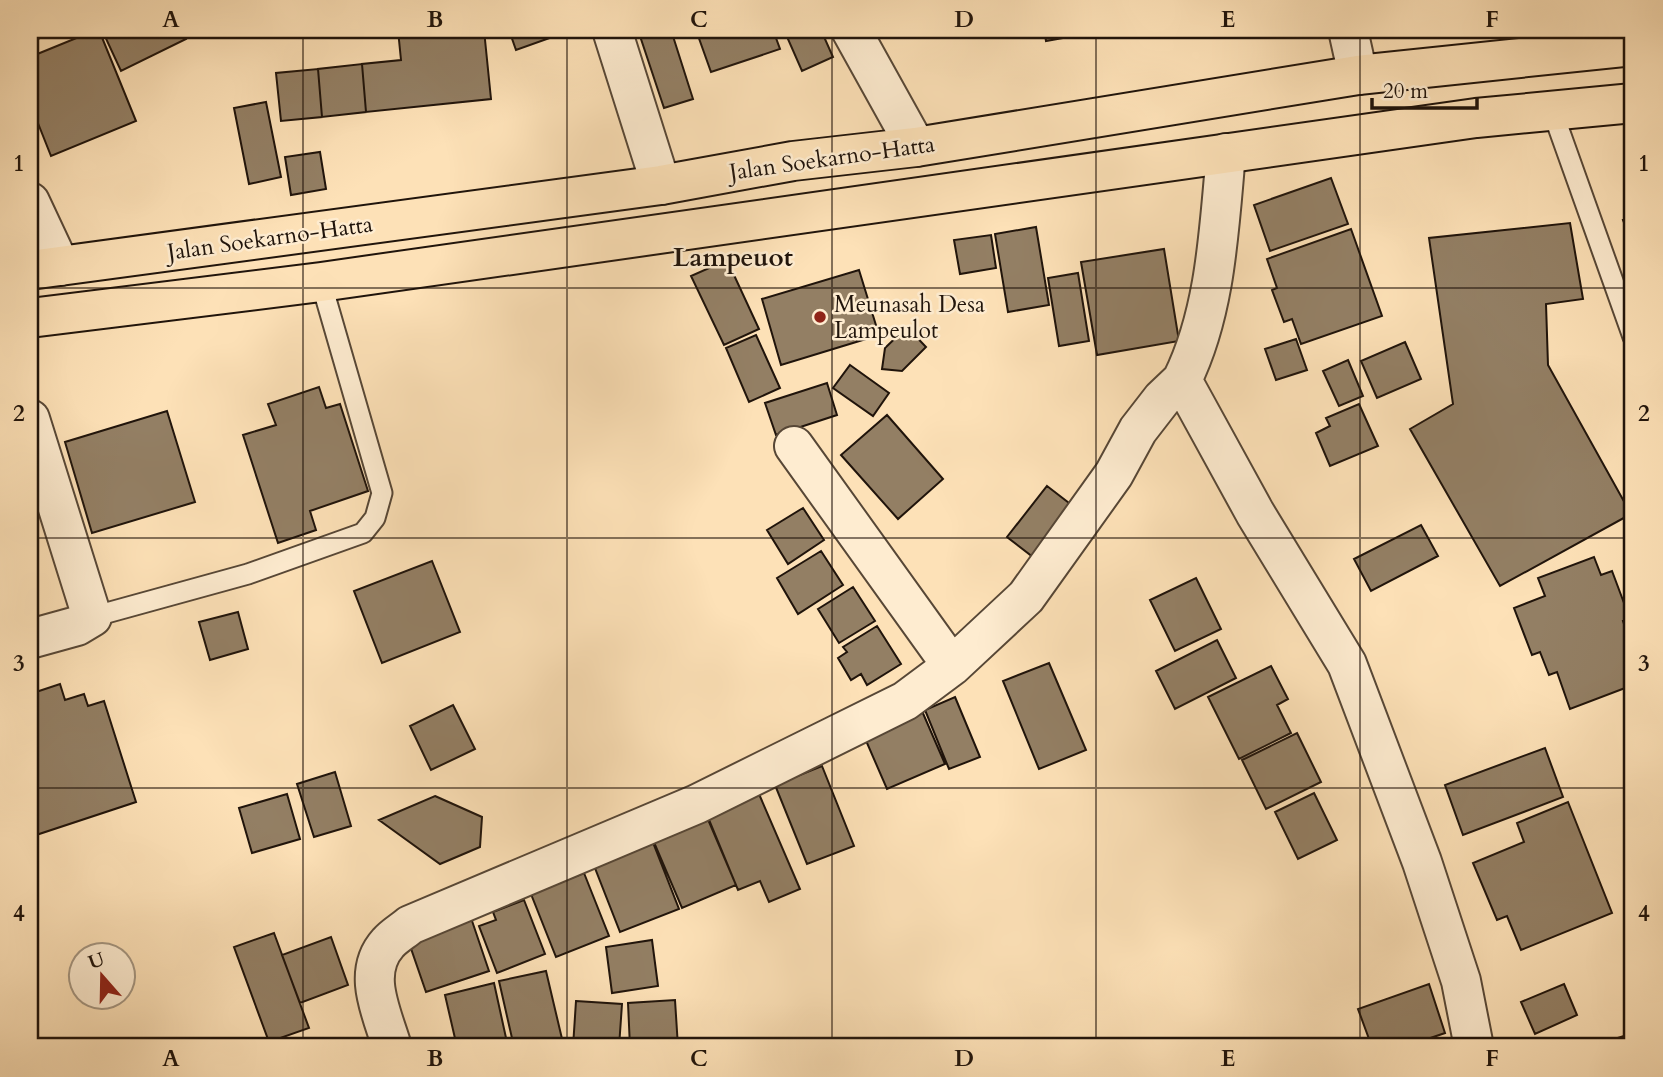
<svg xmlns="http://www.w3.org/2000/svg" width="1663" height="1077" viewBox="0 0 1663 1077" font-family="Cardo,serif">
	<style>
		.building { fill: #937f64; stroke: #20140b; stroke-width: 2 }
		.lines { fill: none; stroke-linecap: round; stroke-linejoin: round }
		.service-casing { stroke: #574736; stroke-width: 23 }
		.minor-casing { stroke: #574736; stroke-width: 42 }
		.trunk-casing { stroke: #20140b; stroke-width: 42 }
		.service { stroke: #feecd0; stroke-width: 19 }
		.minor { stroke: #feecd0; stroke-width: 38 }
		.trunk { stroke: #fde1b7; stroke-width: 38 }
		.grid { fill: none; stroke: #20140b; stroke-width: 2; stroke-opacity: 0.55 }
		.poi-dot { fill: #8f2418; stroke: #feecd0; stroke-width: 2.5 }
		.labels { text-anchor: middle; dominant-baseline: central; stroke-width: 5; stroke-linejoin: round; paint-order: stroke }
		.street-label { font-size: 23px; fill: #20140b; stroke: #feecd0 }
		.poi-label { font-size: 23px; fill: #20140b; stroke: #feecd0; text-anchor: start }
		.quarter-label { font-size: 26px; font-weight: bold; fill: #20140b; stroke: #feecd0 }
		.neatline { fill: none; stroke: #20140b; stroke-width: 2.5 }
		.grid-label { font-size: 23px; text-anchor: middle; font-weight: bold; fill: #20140b }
	</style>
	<rect width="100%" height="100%" fill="#fde1b7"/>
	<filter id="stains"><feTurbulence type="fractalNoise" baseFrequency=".00286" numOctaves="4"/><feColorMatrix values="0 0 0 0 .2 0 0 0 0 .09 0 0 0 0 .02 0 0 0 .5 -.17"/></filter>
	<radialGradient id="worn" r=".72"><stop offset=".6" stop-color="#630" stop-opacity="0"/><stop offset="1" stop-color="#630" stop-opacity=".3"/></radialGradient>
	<path class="building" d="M96,30H99L136,121L51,156L30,103V57Z
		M102,30H182L186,39L121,71Z
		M398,30H484L491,99L366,112L362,64L401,60Z
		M509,30H572L516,50Z
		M638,30H671L693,99L664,108Z
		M696,30H773L780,49L711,72Z
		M784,30H821L833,57L802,71Z
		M1044,30H1091V33L1046,41Z
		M362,64L366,112L322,117L318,69Z
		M318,69L322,117L281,121L276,73Z
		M266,102L281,177L249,184L234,108Z
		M320,152L326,189L291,195L285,157Z
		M1331,178L1348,224L1270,251L1254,205Z
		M1633,218V247L1623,220Z
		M1570,223L1583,299L1546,304L1548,365L1631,514L1500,586L1410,429L1453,404L1429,238Z
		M1036,227L1049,305L1008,312L995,234Z
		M1351,229L1382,316L1301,344L1292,319L1284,322L1272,290L1277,288L1267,259Z
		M991,235L996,268L960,274L954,240Z
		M1164,249L1179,341L1097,355L1081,262Z
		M727,260L759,329L724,345L691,276Z
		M859,270L879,335L781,365L762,299Z
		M1078,273L1089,341L1059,346L1048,278Z
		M907,327L926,347L902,371L882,369L885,348Z
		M756,335L780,388L749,402L726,348Z
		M1296,339L1307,370L1276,380L1265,349Z
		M1405,342L1421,379L1377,398L1361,361Z
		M1348,360L1363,396L1339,406L1323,371Z
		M850,365L889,393L873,416L833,388Z
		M827,383L837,415L776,435L765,403Z
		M319,387L326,408L340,404L368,491L310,511L316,530L278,543L243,435L276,425L268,404Z
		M1359,404L1378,446L1330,466L1316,433L1330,426L1326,418Z
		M167,411L195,502L92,533L65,442Z
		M887,415L943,479L898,519L841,455Z
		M1047,486L1082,513L1042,564L1007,537Z
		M803,508L824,540L788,564L767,530Z
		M1421,525L1438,556L1371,591L1354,559Z
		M821,551L843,585L798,614L777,578Z
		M1594,557L1601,575L1612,571L1630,619L1623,621L1627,633L1633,631V685L1570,709L1557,672L1549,675L1540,652L1532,655L1514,608L1545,596L1538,578Z
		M432,561L460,632L382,663L354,591Z
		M1196,578L1221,629L1175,651L1150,600Z
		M853,587L875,621L839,643L818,609Z
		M238,612L248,649L210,660L199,622Z
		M877,626L901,664L867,685L861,674L851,680L838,658L847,652L843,647Z
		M1217,640L1236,678L1175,709L1156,671Z
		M1049,663L1086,750L1039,769L1003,681Z
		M1271,666L1288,699L1277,705L1291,733L1239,759L1208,697Z
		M60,684L65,700L84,694L88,706L104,701L136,802L30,837V711L33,710L30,694Z
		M955,697L980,757L949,769L925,710Z
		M453,705L475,749L431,770L410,726Z
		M922,711L945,764L887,789L864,736Z
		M1297,733L1321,782L1266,809L1242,760Z
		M1545,748L1563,797L1463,835L1445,785Z
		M822,766L854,846L807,864L775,785Z
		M335,772L351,826L314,837L297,784Z
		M1314,793L1337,840L1298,859L1275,812Z
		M287,794L300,839L252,853L239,808Z
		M759,794L800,889L769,902L760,881L738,890L707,815Z
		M435,796L482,817L480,847L440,864L379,820Z
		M1568,802L1612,913L1521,950L1507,916L1497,920L1473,863L1524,842L1517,823Z
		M707,817L736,885L682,908L653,840Z
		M652,840L679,909L620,932L593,863Z
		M584,873L609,936L556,957L531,894Z
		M524,900L545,954L497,973L479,926L496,920L493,912Z
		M469,912L489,971L426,992L406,934Z
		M274,933L309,1028L269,1042L234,947Z
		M331,937L348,985L300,1003L282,955Z
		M652,940L658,986L612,993L606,947Z
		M546,971L563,1043L543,1047H514L499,981Z
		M494,983L508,1047H457L445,995Z
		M1429,984L1445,1033L1404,1047H1372L1358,1009Z
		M1564,984L1577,1015L1535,1034L1521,1002Z
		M675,1000L678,1047H630L628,1003Z
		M576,1001L622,1004L619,1047H573Z
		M1633,1033V1047H1606L1605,1042Z"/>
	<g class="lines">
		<g class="service-casing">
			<path id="service" d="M30,31L33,30
				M1552,110L1633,337
				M92,617L248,574L363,533L375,518L382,493L321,282"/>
		</g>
		<g class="minor-casing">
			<path id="minor" d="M612,30L661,185
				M851,30L916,147
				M1348,30L1358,75
				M1226,153C1219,229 1216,311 1182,380L1255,513L1347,664L1422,862L1461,981L1474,1047
				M30,202L60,266
				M30,419L92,617L77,626L30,639
				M794,446L952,666
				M392,1047C382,1013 361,973 388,943C394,936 403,931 410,925L697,804L905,701L952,666L1026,597L1114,474L1138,430L1162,399L1182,380"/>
		</g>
		<g class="trunk-casing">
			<path id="trunk" d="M30,270L661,185L793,161L916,147L1358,75L1633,46
				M30,318L321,282L1476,118L1633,103"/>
		</g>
		<use href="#service" class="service"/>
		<use href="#minor" class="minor"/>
		<use href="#trunk" class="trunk"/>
	</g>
	<path class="grid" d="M303,30V1047M567,30V1047M832,30V1047M1096,30V1047M1360,30V1047M30,288H1633M30,538H1633M30,788H1633"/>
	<circle class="poi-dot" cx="820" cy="317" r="7"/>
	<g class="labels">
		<g class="street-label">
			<text transform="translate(832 158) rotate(-8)">Jalan Soekarno-Hatta</text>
			<text transform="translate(270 238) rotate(-8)">Jalan Soekarno-Hatta</text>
		</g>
		<g class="poi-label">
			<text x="834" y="304">Meunasah Desa<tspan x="834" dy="26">Lampeulot</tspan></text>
		</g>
		<g class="quarter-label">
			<text x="733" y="257">Lampeuot</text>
		</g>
	</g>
	<rect width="1663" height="1077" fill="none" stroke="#fde1b7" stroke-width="77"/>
	<g transform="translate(102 976) rotate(340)"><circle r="33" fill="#feecd0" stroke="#a59681" stroke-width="2"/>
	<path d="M0-5L12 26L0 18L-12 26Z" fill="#8f2418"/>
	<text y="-10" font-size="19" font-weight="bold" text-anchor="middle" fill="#20140b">U</text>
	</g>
	<path d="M1372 98v10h105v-10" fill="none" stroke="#20140b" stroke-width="3.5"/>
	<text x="1383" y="98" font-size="21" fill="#20140b" stroke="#feecd0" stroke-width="5" paint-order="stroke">20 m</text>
	<rect x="38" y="38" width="1586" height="1000" class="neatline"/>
	<g class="grid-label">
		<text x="171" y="27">A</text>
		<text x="435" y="27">B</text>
		<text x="699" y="27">C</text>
		<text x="964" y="27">D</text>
		<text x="1228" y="27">E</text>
		<text x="1492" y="27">F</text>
		<text x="19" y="171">1</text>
		<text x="1644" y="171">1</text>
		<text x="19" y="421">2</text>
		<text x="1644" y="421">2</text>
		<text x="19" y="671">3</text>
		<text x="1644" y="671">3</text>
		<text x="19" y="921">4</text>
		<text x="1644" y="921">4</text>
		<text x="171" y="1066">A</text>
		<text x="435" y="1066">B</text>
		<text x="699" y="1066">C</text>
		<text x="964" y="1066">D</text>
		<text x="1228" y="1066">E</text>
		<text x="1492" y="1066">F</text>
	</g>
	<rect width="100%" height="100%" filter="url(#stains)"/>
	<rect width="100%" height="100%" fill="url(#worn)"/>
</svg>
